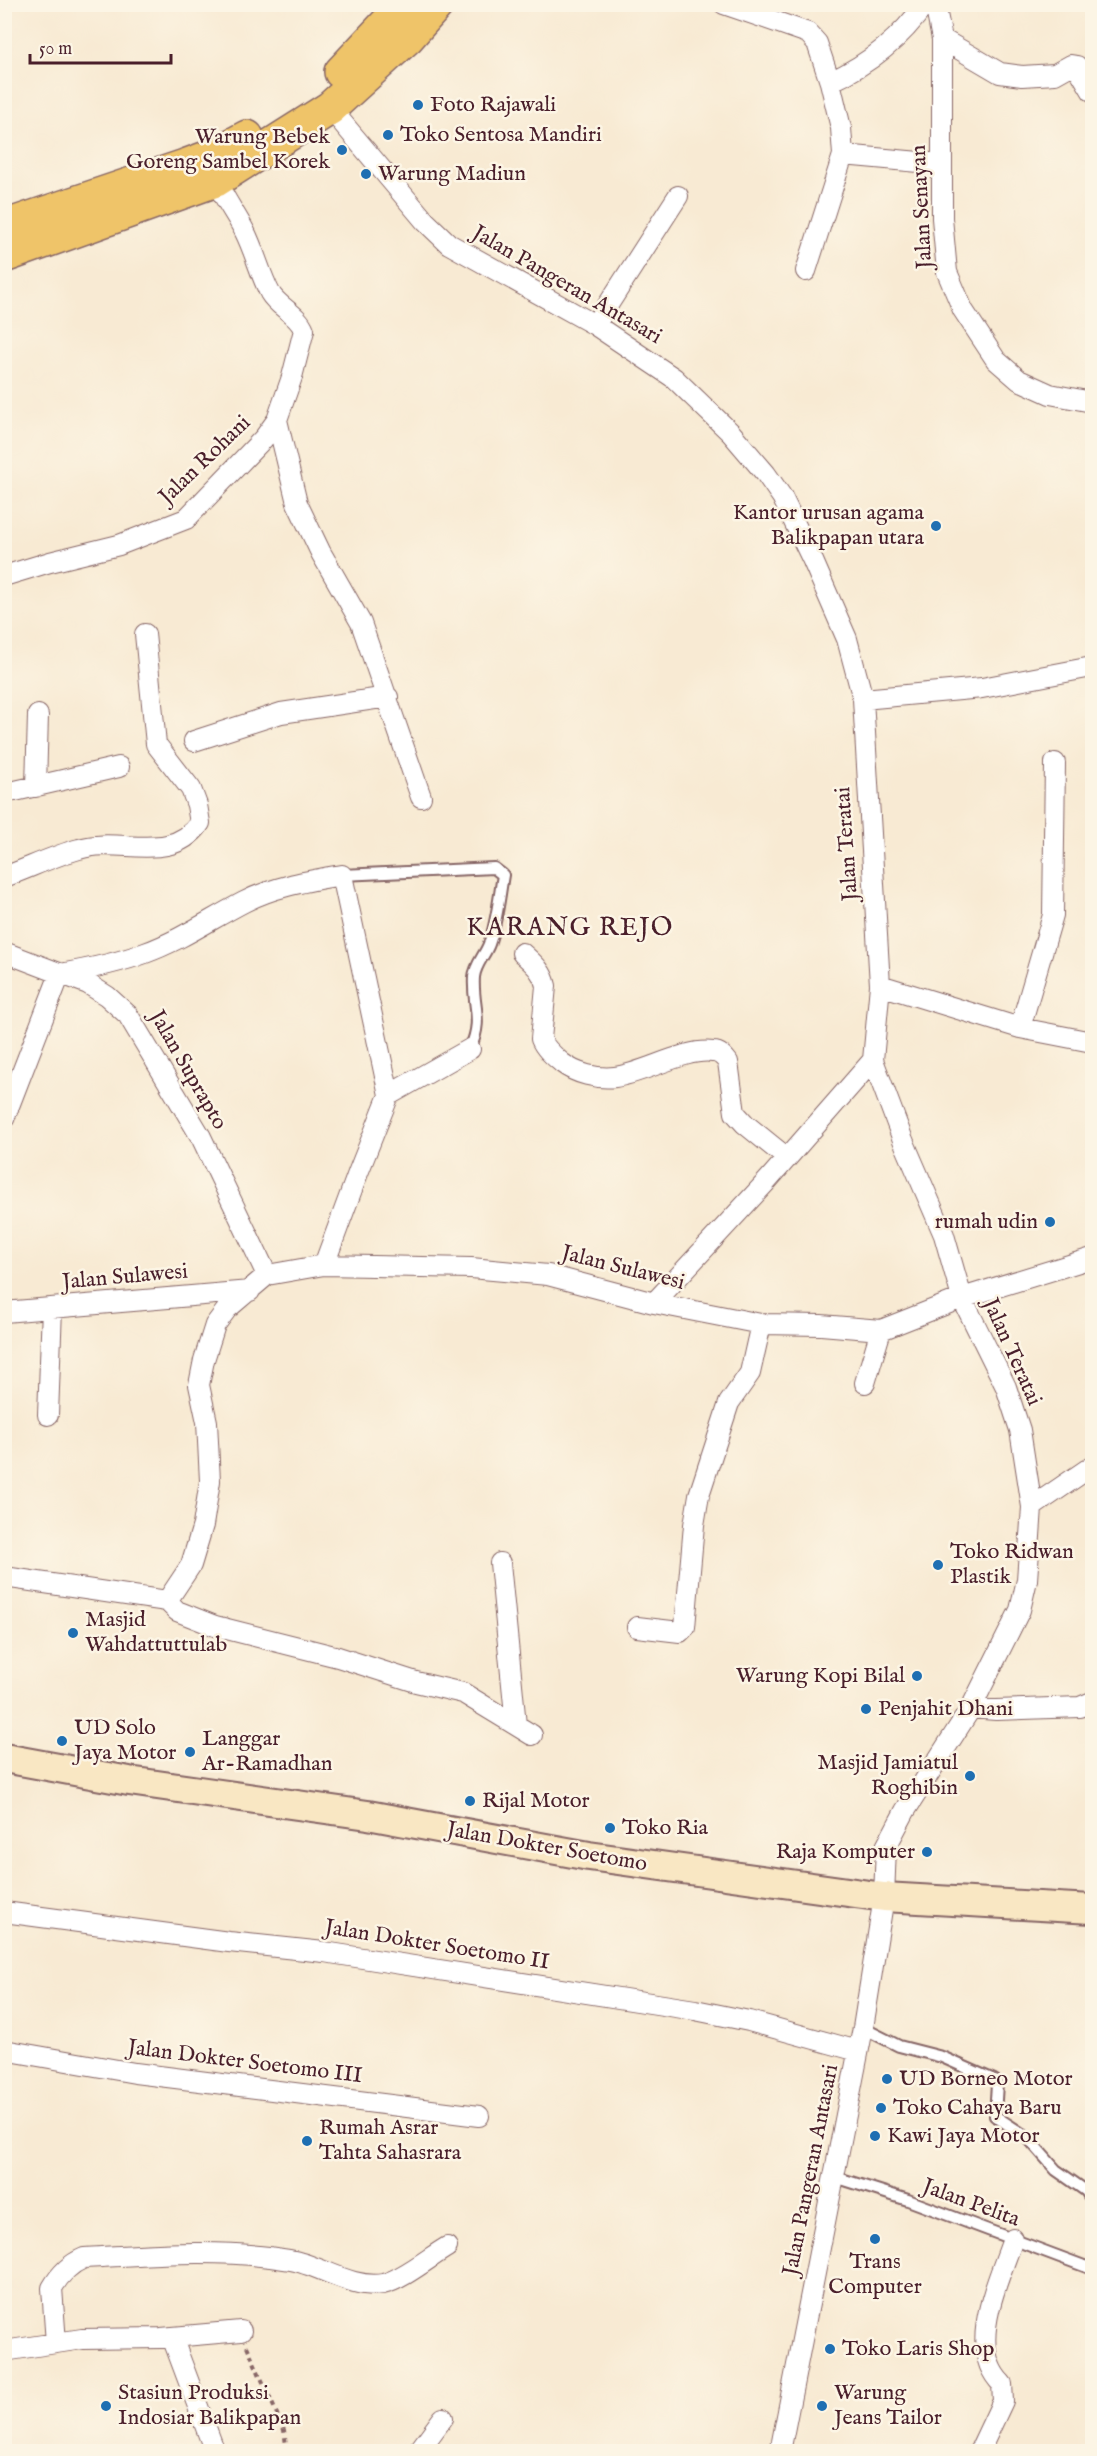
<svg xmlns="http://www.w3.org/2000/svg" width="1097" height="2456" viewBox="0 0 1097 2456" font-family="'IM FELL English',serif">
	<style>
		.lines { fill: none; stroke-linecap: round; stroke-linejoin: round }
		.lane-casing { stroke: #876666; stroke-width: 14 }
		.street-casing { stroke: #876666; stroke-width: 22 }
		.secondary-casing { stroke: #876666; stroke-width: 32 }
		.highway-casing { stroke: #876666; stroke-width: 36 }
		.path { stroke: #876666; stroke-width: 4; stroke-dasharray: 4.5 4.5; stroke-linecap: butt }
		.lane { stroke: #fff; stroke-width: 10 }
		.street { stroke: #fff; stroke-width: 20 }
		.secondary { stroke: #f9e7c3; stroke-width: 28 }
		.highway { stroke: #efc469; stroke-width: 33 }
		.poi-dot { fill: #1f6fb2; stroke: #fcf5e5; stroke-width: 2 }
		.labels { text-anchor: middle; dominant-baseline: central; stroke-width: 5; stroke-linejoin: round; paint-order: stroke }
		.poi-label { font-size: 22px; fill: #4a1f2b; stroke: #fcf5e5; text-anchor: start }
		.street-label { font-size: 22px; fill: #4a1f2b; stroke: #fcf5e5 }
		.quarter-label { font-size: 26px; letter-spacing: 1.5px; fill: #4a1f2b; stroke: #fcf5e5 }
	</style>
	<rect width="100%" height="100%" fill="#fcf5e5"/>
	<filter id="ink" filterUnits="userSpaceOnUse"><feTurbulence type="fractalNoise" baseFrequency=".0167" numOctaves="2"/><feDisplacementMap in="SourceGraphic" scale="12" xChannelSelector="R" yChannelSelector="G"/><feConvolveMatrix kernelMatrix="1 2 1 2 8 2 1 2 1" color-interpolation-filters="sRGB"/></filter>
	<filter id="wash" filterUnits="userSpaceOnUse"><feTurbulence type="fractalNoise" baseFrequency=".008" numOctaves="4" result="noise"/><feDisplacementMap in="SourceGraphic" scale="24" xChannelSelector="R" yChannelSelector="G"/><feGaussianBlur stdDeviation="1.35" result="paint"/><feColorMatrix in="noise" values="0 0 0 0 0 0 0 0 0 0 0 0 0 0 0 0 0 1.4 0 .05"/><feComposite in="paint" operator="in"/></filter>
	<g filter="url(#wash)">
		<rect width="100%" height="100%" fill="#f8ead3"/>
	</g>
	<g filter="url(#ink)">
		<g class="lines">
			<g class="lane-casing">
				<path id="lane" d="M342,875L494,868L503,875C499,898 497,922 489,944C485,955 475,965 474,977C472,1007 484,1018 470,1049
					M863,2028L899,2046L942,2057L994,2080L997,2083L995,2116L1027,2137L1056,2170L1086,2191L1092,2200
					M835,2177L908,2200L1092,2269"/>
			</g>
			<g class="street-casing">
				<path id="street" d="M724,4L808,33L817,43L830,82
					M935,4L942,39V218L947,272L963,310L996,360L1019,380L1050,394L1092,402
					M942,39L1000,73L1022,76L1055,74L1071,65L1077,66L1092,91
					M330,108L425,221L449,244L595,325L674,378L731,433L766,474L782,497L813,561L847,639L863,699L880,985L873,1060L903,1140L944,1235L962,1298L1006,1387L1020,1430L1032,1507L1027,1580L1020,1610L971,1708L905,1811L886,1847L884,1897L863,2028L780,2452
					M843,155L841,128L830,82C869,64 900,40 925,4
					M806,271L843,155L941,164
					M595,325L678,196
					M277,420L297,503L321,553L361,623L421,797
					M4,576L50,562L119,545L186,519L264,438L277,420L292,377L304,330C299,315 278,307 270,293C260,274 255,252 245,232C236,214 224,199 216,180
					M863,699L982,688L1092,667
					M194,741L281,713L388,697
					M36,787L38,715
					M4,792L15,791L119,767
					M4,877C29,868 53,856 79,849C121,836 170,865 200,823L197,805L191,789L156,744L145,634
					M4,952L88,984L107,996L128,1015L201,1137L267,1275
					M522,953C533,963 543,971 546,986L541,1039C545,1049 554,1056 562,1063C576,1074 597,1079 615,1077C645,1073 685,1048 713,1052C720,1052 724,1057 728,1062L735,1113L745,1124L787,1158
					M880,985L1020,1028L1092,1042
					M1020,1028L1053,915L1055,763
					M389,1095L470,1049
					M4,1119L60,974C89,969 118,963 145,953C181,940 211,919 244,902C275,886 308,881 342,875L389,1095L358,1173L324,1265
					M267,1275L324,1265L471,1268L548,1275L654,1303L761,1324L821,1325L881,1330L962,1298L1092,1258
					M654,1303L768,1180L873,1060
					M4,1312L250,1291
					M865,1383L881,1330
					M48,1415L52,1308
					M1032,1507L1092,1466
					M500,1563L516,1725
					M4,1577L167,1601L191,1565L203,1525L210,1481L207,1422L199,1385L204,1360L215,1325L227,1309L267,1275
					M167,1601L177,1611L215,1626L338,1657L416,1682L463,1693L532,1735
					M637,1627L680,1632L685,1627L694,1525L699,1495L729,1403L750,1373L761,1324
					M971,1708L996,1710L1080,1707L1092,1702
					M4,1912L229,1942L324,1952L695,2010L749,2021L858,2051
					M4,2050L135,2073L479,2116
					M172,2337L215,2452
					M56,2343L52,2288C60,2274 70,2264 84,2258C153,2254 222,2248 290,2260C320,2265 351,2289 383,2284C402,2280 430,2257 447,2247
					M4,2351L82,2339L161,2338L241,2331
					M418,2452L443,2418
					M979,2452L1003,2401L1002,2384C965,2348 999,2280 1013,2239"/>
			</g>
			<g class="secondary-casing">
				<path id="secondary" d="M4,1758L129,1781L368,1815L589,1856L884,1897L1092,1909"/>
			</g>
			<g class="highway-casing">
				<path id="highway" d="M341,72L405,4
					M4,227L185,166L212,156L247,137
					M4,256L216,180L330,108L407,38L437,4"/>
			</g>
			<path class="path" d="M247,2346L284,2430L287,2452"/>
			<use href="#lane" class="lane"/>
			<use href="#street" class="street"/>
			<use href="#secondary" class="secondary"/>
			<use href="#highway" class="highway"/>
		</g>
	</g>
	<g class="poi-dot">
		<circle cx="418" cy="105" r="6"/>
		<circle cx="388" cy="135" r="6"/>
		<circle cx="342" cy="150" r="6"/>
		<circle cx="366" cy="174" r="6"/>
		<circle cx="936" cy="526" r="6"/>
		<circle cx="1050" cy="1222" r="6"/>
		<circle cx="938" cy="1565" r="6"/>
		<circle cx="73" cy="1633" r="6"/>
		<circle cx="917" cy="1676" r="6"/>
		<circle cx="866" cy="1709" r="6"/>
		<circle cx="62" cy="1741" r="6"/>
		<circle cx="190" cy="1752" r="6"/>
		<circle cx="970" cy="1776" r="6"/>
		<circle cx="470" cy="1801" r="6"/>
		<circle cx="610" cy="1828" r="6"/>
		<circle cx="927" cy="1852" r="6"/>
		<circle cx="887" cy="2079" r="6"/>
		<circle cx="881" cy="2108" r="6"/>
		<circle cx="875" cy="2136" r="6"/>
		<circle cx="307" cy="2141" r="6"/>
		<circle cx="875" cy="2239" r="6"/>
		<circle cx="830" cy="2349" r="6"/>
		<circle cx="106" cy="2406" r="6"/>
		<circle cx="822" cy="2406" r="6"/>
	</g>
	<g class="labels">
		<g class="poi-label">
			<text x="430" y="105">Foto Rajawali</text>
			<text x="400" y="135">Toko Sentosa Mandiri</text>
			<text x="330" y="137" text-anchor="end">Warung Bebek<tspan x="330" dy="25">Goreng Sambel Korek</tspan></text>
			<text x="378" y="174">Warung Madiun</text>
			<text x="924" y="513" text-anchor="end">Kantor urusan agama<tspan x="924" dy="25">Balikpapan utara</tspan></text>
			<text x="1038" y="1222" text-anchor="end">rumah udin</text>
			<text x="950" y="1552">Toko Ridwan<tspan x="950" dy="25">Plastik</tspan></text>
			<text x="85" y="1620">Masjid<tspan x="85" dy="25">Wahdattuttulab</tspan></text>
			<text x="905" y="1676" text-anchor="end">Warung Kopi Bilal</text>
			<text x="878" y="1709">Penjahit Dhani</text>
			<text x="74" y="1728">UD Solo<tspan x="74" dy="25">Jaya Motor</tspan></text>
			<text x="202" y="1739">Langgar<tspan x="202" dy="25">Ar-Ramadhan</tspan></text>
			<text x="958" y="1763" text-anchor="end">Masjid Jamiatul<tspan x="958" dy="25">Roghibin</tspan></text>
			<text x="482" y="1801">Rijal Motor</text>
			<text x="622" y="1828">Toko Ria</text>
			<text x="915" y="1852" text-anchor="end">Raja Komputer</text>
			<text x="899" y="2079">UD Borneo Motor</text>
			<text x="893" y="2108">Toko Cahaya Baru</text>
			<text x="319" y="2128">Rumah Asrar<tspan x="319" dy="25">Tahta Sahasrara</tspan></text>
			<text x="887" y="2136">Kawi Jaya Motor</text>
			<text x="875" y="2262" text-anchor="middle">Trans<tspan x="875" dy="25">Computer</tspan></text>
			<text x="842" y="2349">Toko Laris Shop</text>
			<text x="118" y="2393">Stasiun Produksi<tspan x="118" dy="25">Indosiar Balikpapan</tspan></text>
			<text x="834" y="2393">Warung<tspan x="834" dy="25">Jeans Tailor</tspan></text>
		</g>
		<g class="street-label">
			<text transform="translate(922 207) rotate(-93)">Jalan Senayan</text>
			<text transform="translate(567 285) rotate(30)">Jalan Pangeran Antasari</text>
			<text transform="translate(205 460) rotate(-44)">Jalan Rohani</text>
			<text transform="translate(847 844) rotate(-94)">Jalan Teratai</text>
			<text transform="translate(188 1070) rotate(60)">Jalan Suprapto</text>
			<text transform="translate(623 1268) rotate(14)">Jalan Sulawesi</text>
			<text transform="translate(125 1277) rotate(-5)">Jalan Sulawesi</text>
			<text transform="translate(1012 1352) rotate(66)">Jalan Teratai</text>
			<text transform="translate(547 1847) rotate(10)">Jalan Dokter Soetomo</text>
			<text transform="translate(437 1945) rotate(9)">Jalan Dokter Soetomo II</text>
			<text transform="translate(245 2062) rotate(7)">Jalan Dokter Soetomo III</text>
			<text transform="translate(811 2170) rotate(-79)">Jalan Pangeran Antasari</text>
			<text transform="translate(971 2203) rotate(20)">Jalan Pelita</text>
		</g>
		<g class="quarter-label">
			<text x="570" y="927">KARANG REJO</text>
		</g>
	</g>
	<rect width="1097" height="2456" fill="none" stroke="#fcf5e5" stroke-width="24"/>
	<path d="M30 54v9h141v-9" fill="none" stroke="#4a1f2b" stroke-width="3"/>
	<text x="39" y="54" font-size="18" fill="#4a1f2b" stroke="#fcf5e5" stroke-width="4.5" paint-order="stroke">50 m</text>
</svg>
